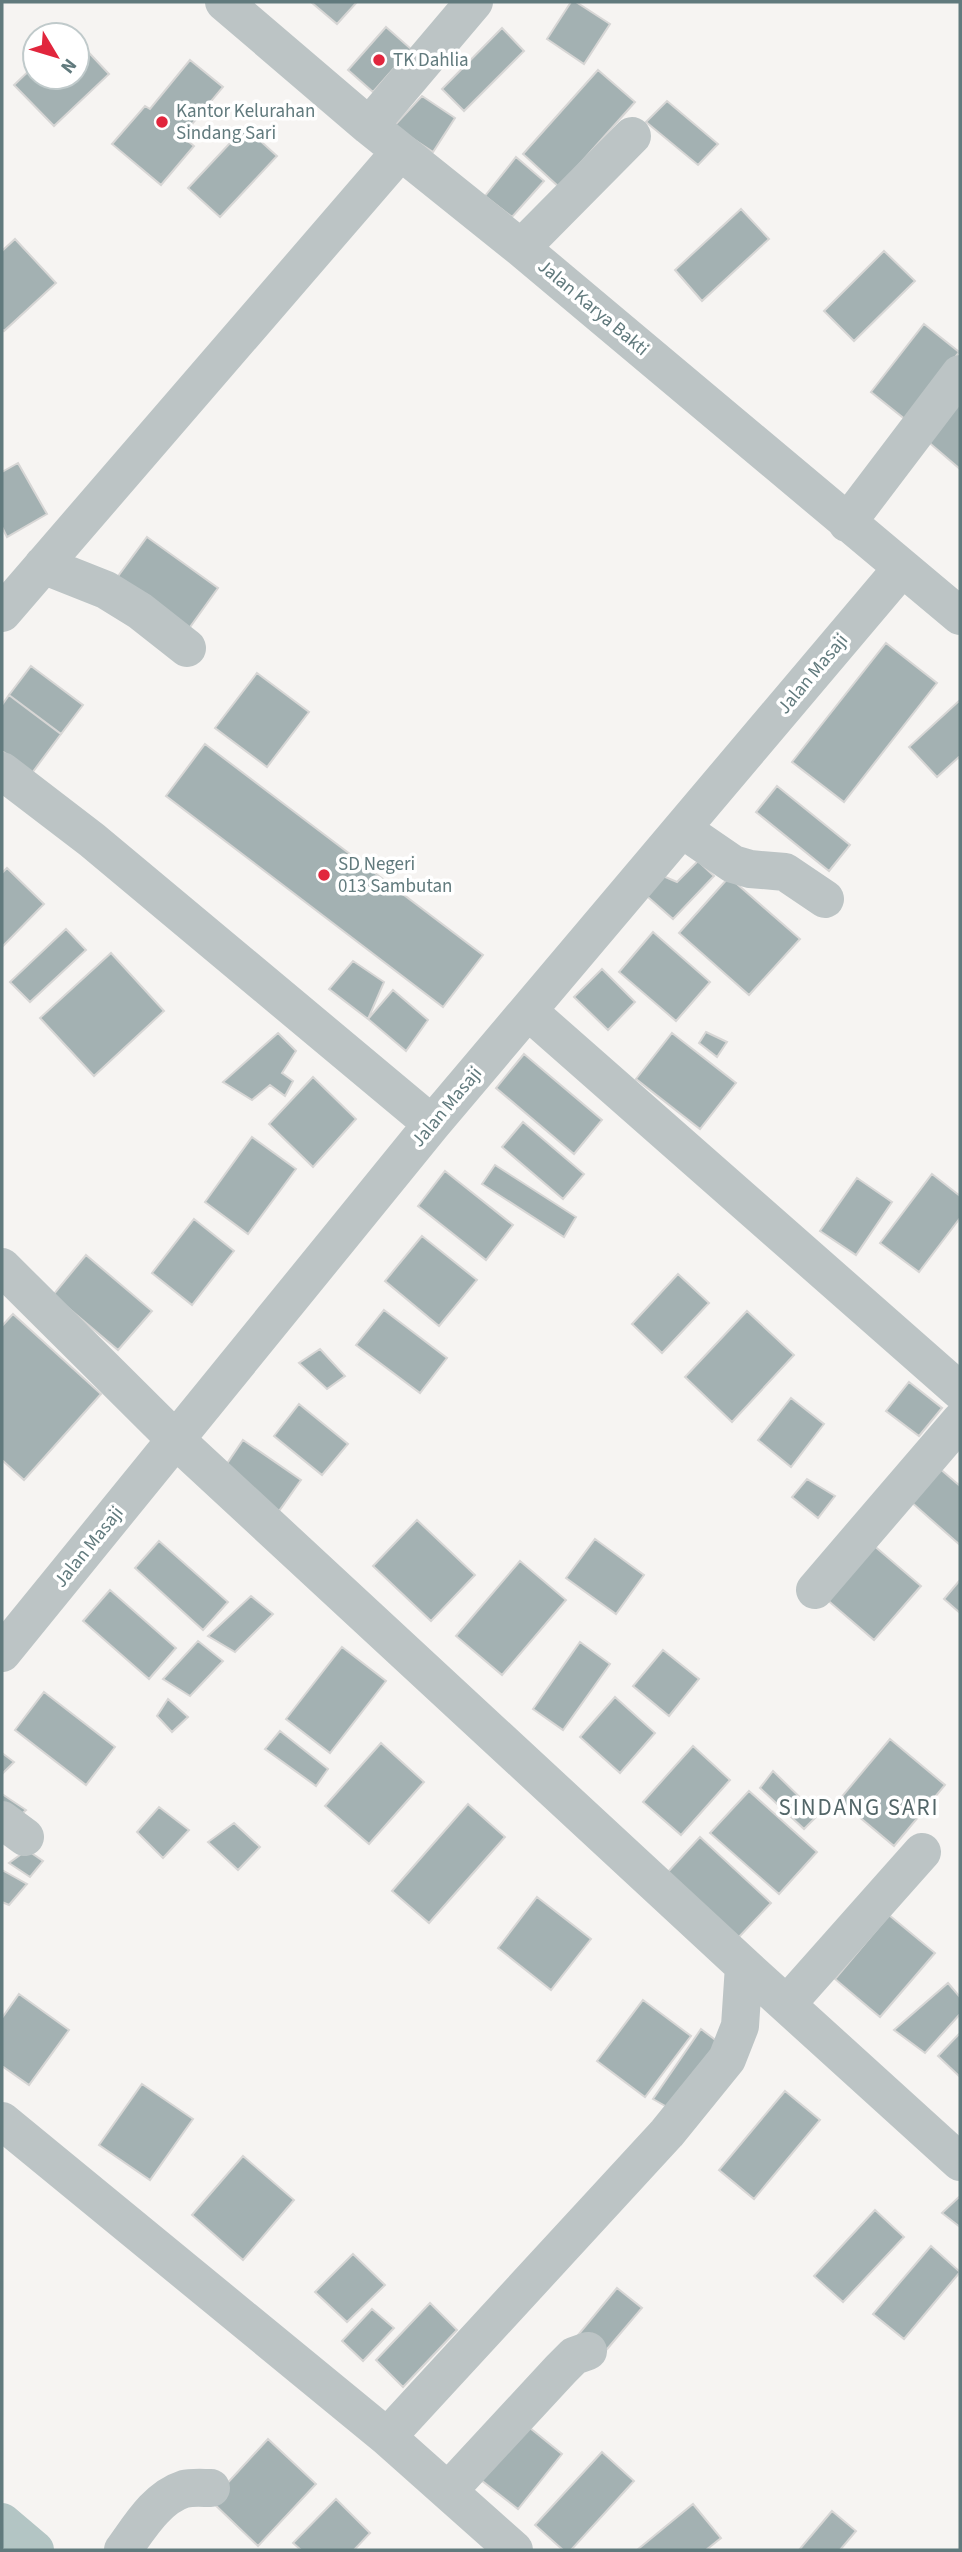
<svg xmlns="http://www.w3.org/2000/svg" width="962" height="2552" viewBox="0 0 962 2552" font-family="'Source Sans 3',sans-serif">
	<style>
		.lines { fill: none; stroke-linecap: round; stroke-linejoin: round }
		.canal { stroke: #b3c5c4; stroke-width: 38 }
		.building { fill: #a3b1b2; stroke: #d7d6d5; stroke-width: 2 }
		.minor { stroke: #bcc4c5; stroke-width: 38 }
		.poi-dot { fill: #e1263d; stroke: #fff; stroke-width: 2.5 }
		.labels { text-anchor: middle; dominant-baseline: central; stroke-width: 7; stroke-linejoin: round; paint-order: stroke }
		.poi-label { font-size: 19px; fill: #617a7d; stroke: #fff; text-anchor: start }
		.street-label { font-size: 19px; fill: #617a7d; stroke: #fff }
		.quarter-label { font-size: 23px; letter-spacing: 2px; fill: #536668; stroke: #fff }
	</style>
	<rect width="100%" height="100%" fill="#f6f4f2"/>
	<g class="lines">
		<path class="canal" d="M2,2522L35,2550"/>
	</g>
	<path class="building" d="M311,2H357L337,24Z
		M571,2H576L610,24L584,64L547,39Z
		M386,27L411,49L373,92L348,70Z
		M502,28L524,51L464,111L442,89Z
		M77,40L109,74L54,126L14,85L35,65V77H77Z
		M190,60L223,87L182,136L194,146L161,185L112,144L145,106L150,109Z
		M598,70L635,102L559,187L523,154Z
		M422,96L455,118L433,152L394,126Z
		M667,101L718,144L698,165L646,122Z
		M245,127L277,156L220,217L188,188Z
		M516,157L544,181L512,217L485,196Z
		M741,209L769,239L702,301L675,270Z
		M15,239L56,283L4,331L2,329V251Z
		M884,251L915,281L854,341L824,311Z
		M924,324L959,352L906,420L871,392Z
		M960,399V469L926,440Z
		M18,463L47,514L7,537L2,527V472Z
		M147,537L218,588L185,634L113,583Z
		M886,643L937,683L844,802L792,762Z
		M31,666L83,705L61,734L9,695Z
		M257,673L309,712L267,767L215,728Z
		M9,695L61,734L32,773L2,751V705Z
		M960,700V756L937,777L909,747Z
		M205,744L483,955L443,1007L166,796Z
		M777,786L850,845L829,871L756,812Z
		M698,861L714,876L673,919L641,891L656,873L677,882Z
		M7,868L44,904L2,947V873Z
		M729,877L800,939L749,995L679,933Z
		M66,929L86,950L30,1002L10,982Z
		M653,932L710,982L676,1021L619,972Z
		M111,953L164,1011L94,1076L40,1018Z
		M353,961L384,982L368,1019L329,989Z
		M602,969L635,1002L608,1030L574,997Z
		M393,990L428,1020L406,1051L368,1019Z
		M706,1032L727,1042L717,1057L699,1043Z
		M278,1033L296,1051L282,1073L293,1081L285,1096L270,1085L252,1100L223,1082Z
		M672,1033L736,1083L700,1129L636,1079Z
		M524,1054L602,1120L574,1154L496,1088Z
		M313,1077L356,1119L313,1167L269,1124Z
		M523,1122L584,1174L563,1199L502,1147Z
		M252,1137L296,1169L248,1234L205,1202Z
		M495,1165L576,1217L564,1237L482,1184Z
		M445,1171L513,1225L486,1260L418,1206Z
		M932,1174L960,1196V1218L919,1272L880,1243Z
		M857,1178L892,1202L856,1255L820,1231Z
		M194,1219L234,1251L192,1305L152,1273Z
		M422,1236L477,1280L439,1326L385,1281Z
		M86,1255L152,1311L118,1350L53,1295Z
		M678,1274L709,1303L662,1353L632,1324Z
		M384,1310L447,1358L420,1393L356,1345Z
		M747,1311L794,1355L732,1422L685,1377Z
		M13,1314L101,1394L24,1480L2,1460V1326Z
		M320,1349L345,1376L327,1389L299,1363Z
		M909,1382L942,1408L919,1436L886,1411Z
		M791,1398L824,1424L791,1467L758,1440Z
		M299,1404L348,1444L322,1475L274,1436Z
		M243,1440L301,1480L279,1511L222,1471Z
		M939,1468L960,1486V1545L910,1501Z
		M807,1479L835,1496L818,1518L792,1497Z
		M417,1520L475,1575L431,1621L373,1566Z
		M595,1539L644,1575L616,1614L566,1578Z
		M159,1541L228,1602L203,1630L135,1568Z
		M872,1544L921,1586L874,1640L825,1598Z
		M520,1561L566,1600L502,1675L456,1636Z
		M960,1580V1613L944,1599Z
		M110,1590L176,1648L149,1679L83,1621Z
		M251,1596L273,1614L235,1652L208,1636Z
		M198,1641L223,1661L190,1696L163,1679Z
		M580,1642L610,1664L563,1730L533,1709Z
		M342,1647L386,1681L330,1753L286,1719Z
		M663,1650L699,1679L669,1716L633,1686Z
		M44,1692L115,1747L86,1785L15,1730Z
		M615,1697L655,1733L620,1773L580,1737Z
		M168,1699L188,1717L172,1732L157,1716Z
		M280,1731L328,1769L316,1786L265,1749Z
		M890,1739L945,1785L894,1846L839,1800Z
		M381,1743L424,1782L369,1844L325,1806Z
		M693,1746L730,1780L681,1835L643,1802Z
		M2,1753L14,1762L2,1774Z
		M773,1771L818,1815L804,1829L760,1788Z
		M749,1791L817,1852L779,1894L710,1833Z
		M2,1794L26,1810L14,1821L2,1813Z
		M468,1804L505,1837L429,1923L392,1891Z
		M159,1807L189,1830L163,1858L137,1832Z
		M234,1823L260,1847L238,1870L208,1842Z
		M700,1837L771,1903L737,1939L666,1874Z
		M27,1850L43,1861L30,1877L9,1863Z
		M2,1870L27,1884L9,1905L2,1902Z
		M537,1897L591,1939L551,1990L498,1948Z
		M889,1915L935,1953L880,2017L835,1979Z
		M948,1983L960,1997V2014L925,2053L894,2030Z
		M19,1994L69,2030L29,2085L2,2066V2018Z
		M643,2000L691,2036L645,2097L597,2061Z
		M701,2029L718,2042L667,2107L653,2099Z
		M960,2033V2077L938,2056Z
		M142,2084L193,2119L150,2180L99,2145Z
		M785,2091L820,2120L754,2199L719,2170Z
		M243,2156L294,2200L243,2260L192,2215Z
		M960,2196V2227L942,2213Z
		M875,2210L904,2237L843,2302L814,2276Z
		M931,2246L960,2272L904,2339L873,2314Z
		M353,2254L385,2285L347,2322L315,2292Z
		M617,2288L642,2308L602,2355L578,2335Z
		M430,2303L457,2330L403,2387L376,2360Z
		M372,2309L394,2328L363,2361L342,2341Z
		M525,2424L562,2454L518,2509L481,2480Z
		M268,2439L316,2484L258,2546L211,2501Z
		M602,2452L634,2481L571,2550H563L535,2525Z
		M336,2499L370,2533L354,2550H301L293,2543Z
		M693,2504L721,2538L706,2550H637Z
		M832,2511L856,2531L840,2550H799Z"/>
	<g class="lines">
		<path class="minor" d="M224,2L369,126L521,248L960,616
			M369,126L474,2
			M521,248L632,136
			M847,523L960,374
			M43,565L106,590L140,611L187,648
			M2,613L400,152
			M2,771L92,840L432,1124
			M682,829L733,864L750,869L785,872L825,899
			M528,1011L960,1391
			M2,1267L176,1440L744,1966L960,2162
			M815,1590L960,1421
			M2,1653L432,1124L902,568
			M2,1820L25,1837
			M787,2004L922,1852
			M2,2121L387,2437L514,2550
			M387,2437L667,2133L727,2059L740,2026L744,1966
			M448,2491L561,2369L574,2356L588,2351
			M123,2550C139,2528 156,2498 184,2489C192,2487 203,2488 211,2488"/>
	</g>
	<g class="poi-dot">
		<circle cx="379" cy="60" r="7"/>
		<circle cx="162" cy="122" r="7"/>
		<circle cx="324" cy="875" r="7"/>
	</g>
	<g class="labels">
		<g class="poi-label">
			<text x="393" y="60">TK Dahlia</text>
			<text x="176" y="111">Kantor Kelurahan<tspan x="176" dy="22">Sindang Sari</tspan></text>
			<text x="338" y="864">SD Negeri<tspan x="338" dy="22">013 Sambutan</tspan></text>
		</g>
		<g class="street-label">
			<text transform="translate(593 308) rotate(40)">Jalan Karya Bakti</text>
			<text transform="translate(813 674) rotate(-50)">Jalan Masaji</text>
			<text transform="translate(447 1107) rotate(-50)">Jalan Masaji</text>
			<text transform="translate(89 1547) rotate(-51)">Jalan Masaji</text>
		</g>
		<g class="quarter-label">
			<text x="859" y="1807">SINDANG SARI</text>
		</g>
	</g>
	<rect width="962" height="2552" fill="none" stroke="#617a7d" stroke-width="7"/>
	<g transform="translate(56 56) rotate(128)"><circle r="33" fill="#ffffff" stroke="#c0cacb" stroke-width="2"/>
	<path d="M0-5L12 26L0 18L-12 26Z" fill="#e1263d"/>
	<text y="-10" font-size="19" font-weight="bold" text-anchor="middle" fill="#617a7d">N</text>
	</g>
</svg>
